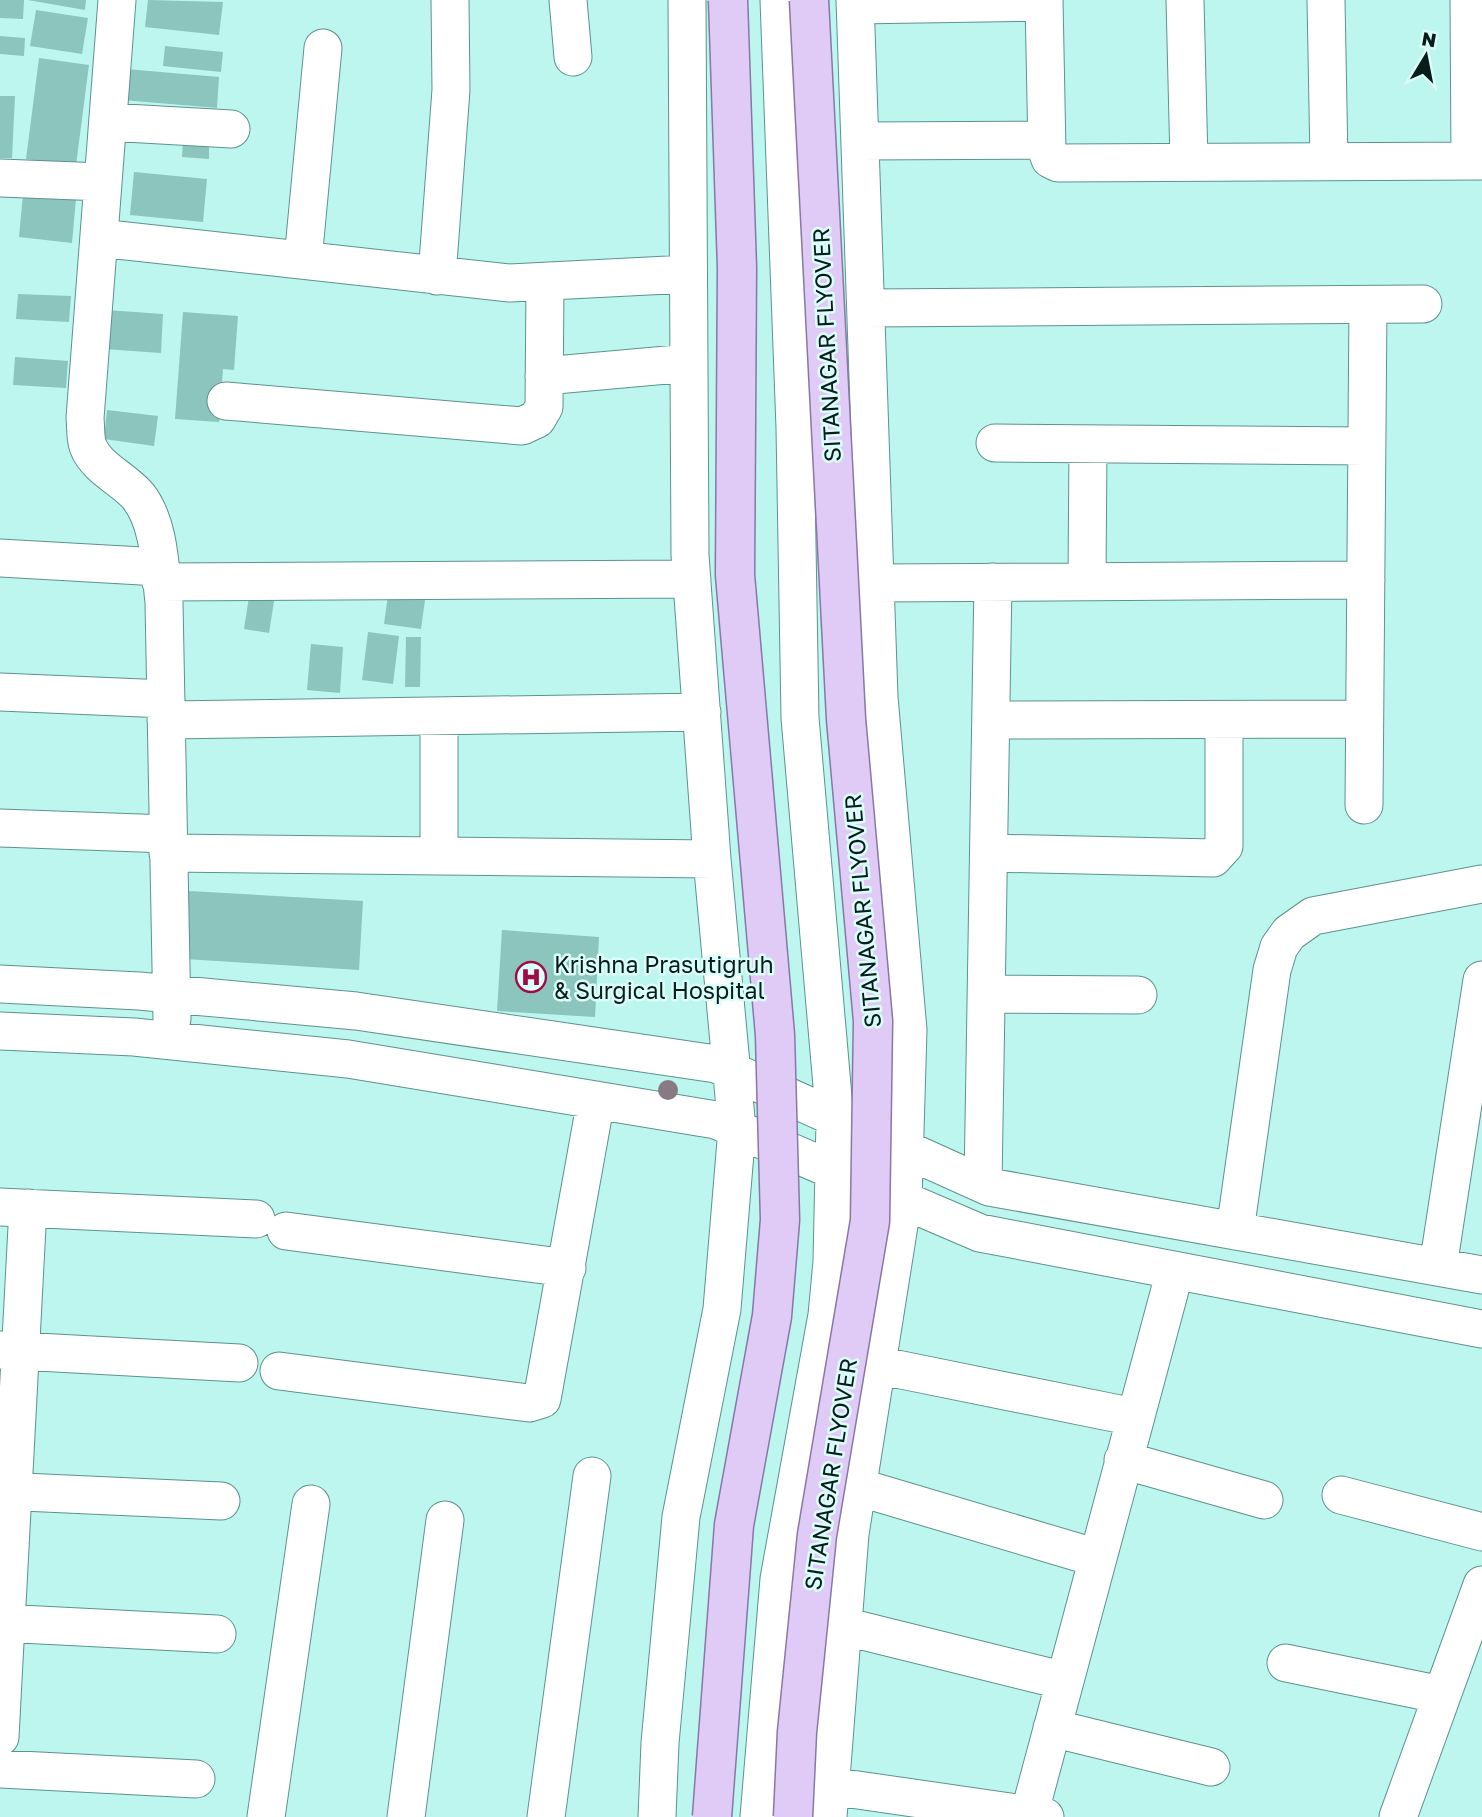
<svg xmlns="http://www.w3.org/2000/svg" width="1482" height="1817" viewBox="0 0 1482 1817" font-family="'Golos Text',sans-serif">
	<style>
		.building { fill: #8cc5be }
		.lines { fill: none; stroke-linecap: round; stroke-linejoin: round }
		.minor-casing { stroke: #5c938d; stroke-width: 39 }
		.minor { stroke: #fff; stroke-width: 37 }
		.major-bridge-casing { stroke: #8778a5; stroke-width: 41; stroke-linecap: butt }
		.major-bridge { stroke: #e0cbf6; stroke-width: 38 }
		.tree { fill: #877a83 }
		.labels { text-anchor: middle; dominant-baseline: central; stroke-width: 5; stroke-linejoin: round; paint-order: stroke }
		.street-label { font-size: 23px; fill: #061d1b; stroke: #dcfefa }
		.poi-label { font-size: 23px; fill: #061d1b; stroke: #dcfefa; text-anchor: start }
	</style>
	<rect width="100%" height="100%" fill="#bcf6ef"/>
	<path class="building" d="M0,0H24L23,19L0,18Z
		M28,0H86L85,10Z
		M148,0L223,2L219,35L145,27Z
		M36,10L88,18L82,54L30,46Z
		M0,36L25,38L24,56L0,54Z
		M165,46L223,52L221,72L163,66Z
		M39,58L89,65L76,165L26,159Z
		M126,69L219,77L217,108L123,100Z
		M0,96H15L12,158H0Z
		M183,139L209,140V159L182,157Z
		M134,172L207,179L203,222L130,215Z
		M23,194L76,199L72,243L19,237Z
		M18,294L71,296L69,322L16,319Z
		M106,310L163,314L161,353L104,349Z
		M183,312L238,316L234,370L223,369L219,422L175,419Z
		M15,357L68,361L66,388L13,385Z
		M107,410L158,416L154,446L104,439Z
		M389,588L426,593L421,629L384,624Z
		M250,590L275,595L269,633L244,629Z
		M368,632L399,636L393,684L362,680Z
		M406,637H421L420,687H405Z
		M311,644L343,647L340,693L307,690Z
		M189,891L363,901L359,970L185,959Z
		M502,930L599,937L595,1017L497,1011Z"/>
	<g class="lines">
		<g class="minor-casing">
			<path id="minor" d="M117,0L85,418C86,427 85,438 88,446C96,468 124,479 138,496C160,523 160,569 164,602L172,1019
				M568,0L573,57
				M1044,0L1047,151L1050,159L1058,163L1482,161
				M1185,0L1189,162
				M1326,0L1329,161
				M1469,0L1470,161
				M855,5L1044,2
				M108,122L231,129
				M860,141L1046,140
				M0,178L103,182
				M99,238L510,283L688,274
				M303,260L323,48
				M437,276L451,90L450,0
				M867,308L1423,304
				M544,376L689,363
				M226,401L522,426L537,419L544,407L545,283
				M995,443L1367,446
				M0,558L159,567
				M1087,581L1088,444
				M161,582L692,579
				M875,583L1366,580
				M0,692L166,699
				M166,720L702,712
				M992,720L1364,719
				M1364,805L1368,305
				M0,828L168,834
				M168,853L712,859
				M989,853L1213,858L1224,846V720
				M439,856V716
				M0,984L139,991L356,1011L716,1064L989,1187L1482,1275
				M987,994L1138,995
				M0,1031L134,1037L348,1059L716,1120L980,1233L1482,1329
				M983,1184L993,582
				M0,1207L256,1219
				M286,1231L567,1268
				M1235,1231L1272,970L1279,947L1289,933L1313,916L1482,884
				M1438,1267L1482,980
				M0,1350L239,1363
				M877,1365L1134,1417
				M279,1371L529,1403L542,1399L596,1100
				M1123,1460L1264,1500
				M858,1487L1097,1558
				M0,1491L221,1501
				M1341,1495L1482,1532
				M0,1623L217,1634
				M843,1626L1065,1681
				M1286,1663L1442,1695
				M1052,1728L1211,1767
				M0,1737L28,1208
				M0,1769L196,1779
				M830,1786L1045,1817
				M1029,1815L1175,1271
				M266,1817L311,1504
				M406,1817L445,1520
				M546,1817L592,1476
				M657,1817L660,1743L681,1517L722,1309L737,1129L712,859L690,555L687,0
				M759,1817L779,1579L827,1315L832,1262L835,1120L800,718L795,428L779,0
				M828,1817L850,1534L903,1200L908,1030L879,697L855,0
				M1398,1817L1482,1585"/>
		</g>
		<use href="#minor" class="minor"/>
		<g class="major-bridge-casing">
			<path id="major-bridge" d="M712,1817L734,1525L772,1316L780,1220L775,1035L735,575L737,268L728,0
				M793,1817L797,1732L817,1535L870,1221L873,1021L846,719L809,0"/>
		</g>
		<use href="#major-bridge" class="major-bridge"/>
	</g>
	<circle class="tree" cx="668" cy="1090" r="10"/>
	<defs>
		<g id="hospital-ring" transform="scale(1.575)"><circle r="9.5" fill="#dcfefa" stroke="#a20947" stroke-width="1.5"/><path d="M-5-5h3v3.5h4V-5h3V5h-3V1.5h-4V5h-3Z" fill="#a20947"/></g>
	</defs>
	<g fill-rule="evenodd">
		<use href="#hospital-ring" x="531" y="977"/>
	</g>
	<g class="labels">
		<g class="street-label">
			<text transform="translate(826 345) rotate(-93)">SITANAGAR FLYOVER</text>
			<text transform="translate(862 911) rotate(-95)">SITANAGAR FLYOVER</text>
			<text transform="translate(830 1474) rotate(-81)">SITANAGAR FLYOVER</text>
		</g>
		<g class="poi-label">
			<text x="554" y="964">Krishna Prasutigruh<tspan x="554" dy="26">&amp; Surgical Hospital</tspan></text>
		</g>
	</g>
	<g transform="translate(1426 56) rotate(10)" stroke="#dcfefa" stroke-width="5" paint-order="stroke">
	<path d="M0-5L12 26L0 18L-12 26Z" fill="#061d1b"/>
	<text y="-10" font-size="19" font-weight="bold" text-anchor="middle" fill="#061d1b">N</text>
	</g>
</svg>
